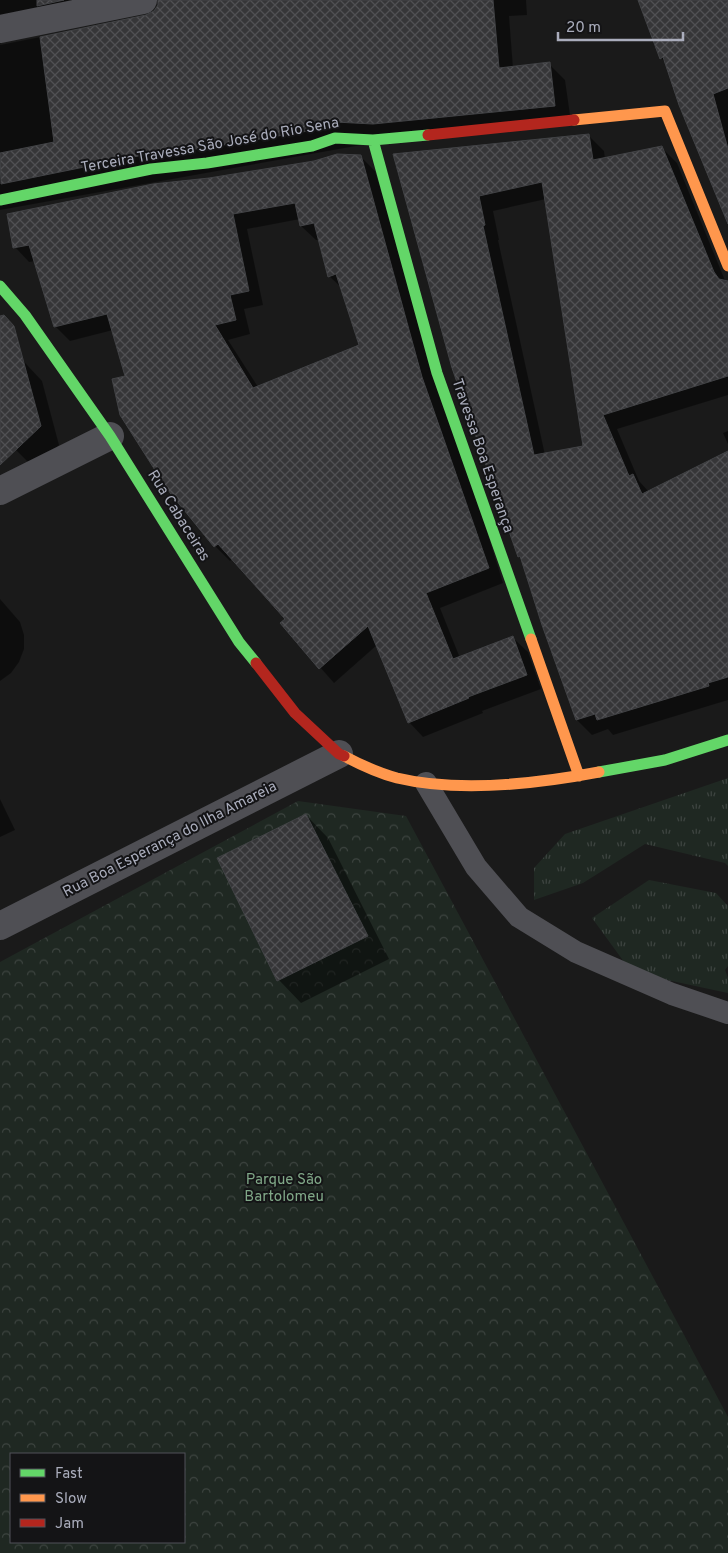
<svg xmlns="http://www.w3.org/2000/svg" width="728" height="1553" viewBox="0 0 728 1553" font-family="Overpass,sans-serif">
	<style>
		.grass { fill: url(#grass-tufts) }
		.forest { fill: url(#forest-crowns); fill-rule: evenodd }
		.shadow { fill: #0007; fill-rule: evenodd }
		.building { fill: url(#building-cross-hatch); stroke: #424346; fill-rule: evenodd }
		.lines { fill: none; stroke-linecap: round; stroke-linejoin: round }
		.lane { stroke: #4f4f54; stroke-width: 22 }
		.street { stroke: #4f4f54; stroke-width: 28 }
		.fast { stroke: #63d668; stroke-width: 11 }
		.slow { stroke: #ff974d; stroke-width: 11 }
		.jam { stroke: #b3261e; stroke-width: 11 }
		.labels { text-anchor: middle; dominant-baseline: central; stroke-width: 4; stroke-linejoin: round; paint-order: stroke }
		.street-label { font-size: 15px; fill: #aaadbc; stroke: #141416 }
		.park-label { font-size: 15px; fill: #80a888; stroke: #141416 }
	</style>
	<defs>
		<pattern id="grass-tufts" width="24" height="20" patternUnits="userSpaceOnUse" patternTransform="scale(1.25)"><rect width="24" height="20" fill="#1f2822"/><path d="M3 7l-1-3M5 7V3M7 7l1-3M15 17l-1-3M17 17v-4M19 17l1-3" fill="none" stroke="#3d4440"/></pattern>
		<pattern id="forest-crowns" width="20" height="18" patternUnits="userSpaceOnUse" patternTransform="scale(1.25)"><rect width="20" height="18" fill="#1f2822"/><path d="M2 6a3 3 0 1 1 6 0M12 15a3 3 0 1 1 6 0" fill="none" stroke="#3d4440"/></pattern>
		<pattern id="building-cross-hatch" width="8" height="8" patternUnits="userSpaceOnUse" patternTransform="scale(1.25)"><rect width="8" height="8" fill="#363638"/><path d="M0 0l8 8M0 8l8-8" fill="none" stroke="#505053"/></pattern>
	</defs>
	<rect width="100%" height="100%" fill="#1a1a1a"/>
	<path class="grass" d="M728,778V866L725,863L645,844L583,883L534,900V868L565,834Z
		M649,880L716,893L728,906V966L725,970L728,978V993L667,980L627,966L592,918Z"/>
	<path class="forest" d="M298,801L406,816L728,1417V1553H0V962ZM11,1454H184V1542H11Z"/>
	<path class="shadow" d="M0,0H526L527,15L509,16L513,68L549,64L565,80L571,122L389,140L0,210ZM156,0H159V5L155,12L147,16L0,45L1,41L13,29Z
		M639,0H728V221L666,63L661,58Z
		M589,136L604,151L605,159L662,148L677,163L726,283L728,282V395L617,429L639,481L649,492L728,452V700L613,735L608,729L592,735L577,720L523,560L519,556L395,155ZM546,199L585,447L545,455L498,240H499L493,211Z
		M360,156L375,171L503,583L440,608L460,658L513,638L528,652L541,689L482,711L483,713L423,737L409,722L377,645L334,683L282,624L287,619L233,558L230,561L215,546L168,488L127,377L113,330L70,341L55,326L36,261L29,262L15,247L210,180ZM300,219L301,226L316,240H319L329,276L343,289L361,346L258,387L228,340L250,334L244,309L263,305L247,229Z
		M0,336L42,381L59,445L35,469L0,434Z
		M728,431V444L723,433Z
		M0,599L20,622L24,635V649L19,662L11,673L0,681Z
		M0,799L15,830L0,837Z
		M306,815L328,838L389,959L301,1003L279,980Z"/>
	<path class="building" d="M37,0H64L37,6Z
		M158,0H493L499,68L550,62L555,106L373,124L335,122L308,131L205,148L148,154L1,184L0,153L54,142L40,37L146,15L154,11L158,5Z
		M638,0H728V88L713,94L728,149V224L679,105L663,57L660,59Z
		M589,134L593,160L662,146L714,272L719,279L728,281V376L603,415L629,476L633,474L642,494L728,451V677L708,683L709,686L597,720L595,714L576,720L542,625L520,556L518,557L452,368L393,154ZM542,182L583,446L534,455L483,226L485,225L479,196Z
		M337,154L361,155L422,377L489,568L426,593L453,659L513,636L527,675L468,697L469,698L408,723L368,626L319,669L280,623L285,619L218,544L214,547L167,489L120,415L112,379L125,376L107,314L54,327L29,245L13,248L7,214L153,184L209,178L314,161ZM295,203L300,226L314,223L328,277L336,274L359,345L253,388L215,325L236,320L230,295L249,291L233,214Z
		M4,315L14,326L41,426L0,465V316Z
		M306,814L368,936L277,981L217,858Z"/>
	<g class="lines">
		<path class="lane" d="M426,783L476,867L519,917L576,952L672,994L728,1013"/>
		<path class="street" d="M0,29L143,0
			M0,491L110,436
			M0,926L339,754"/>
		<path class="fast" d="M373,140L437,373L531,639
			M0,200L151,169L207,163L312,146L335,138L373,140L428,135
			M0,286L25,315L110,436L239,642L256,663
			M599,772L665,760L728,740"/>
		<path class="slow" d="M574,120L665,111L728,266
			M531,639L579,776
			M344,756C361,765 378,773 397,778C460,793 536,784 599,772"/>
		<path class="jam" d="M428,135L574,120
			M256,663L295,713L339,754L344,756"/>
	</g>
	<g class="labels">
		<g class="street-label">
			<text transform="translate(210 146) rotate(-10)">Terceira Travessa São José do Rio Sena</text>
			<text transform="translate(482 456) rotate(71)">Travessa Boa Esperança</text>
			<text transform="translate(178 516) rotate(58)">Rua Cabaceiras</text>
			<text transform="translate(170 840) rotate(-27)">Rua Boa Esperança do Ilha Amareia</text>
		</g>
		<g class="park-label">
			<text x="284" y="1180">Parque São<tspan x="284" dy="17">Bartolomeu</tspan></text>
		</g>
	</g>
	<rect x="10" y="1453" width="175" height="90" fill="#141416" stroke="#505158"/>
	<rect x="20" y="1469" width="25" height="8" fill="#63d668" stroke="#505158"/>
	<text x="55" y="1478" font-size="15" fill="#aaadbc">Fast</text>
	<rect x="20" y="1494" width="25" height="8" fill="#ff974d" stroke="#505158"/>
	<text x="55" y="1503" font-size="15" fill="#aaadbc">Slow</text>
	<rect x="20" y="1519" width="25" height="8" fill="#b3261e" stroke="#505158"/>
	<text x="55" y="1528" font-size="15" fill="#aaadbc">Jam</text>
	<path d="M558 32v8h125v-8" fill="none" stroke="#aaadbc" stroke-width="2.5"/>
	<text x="566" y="32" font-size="15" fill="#aaadbc" stroke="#141416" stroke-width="4" paint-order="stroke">20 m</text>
</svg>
